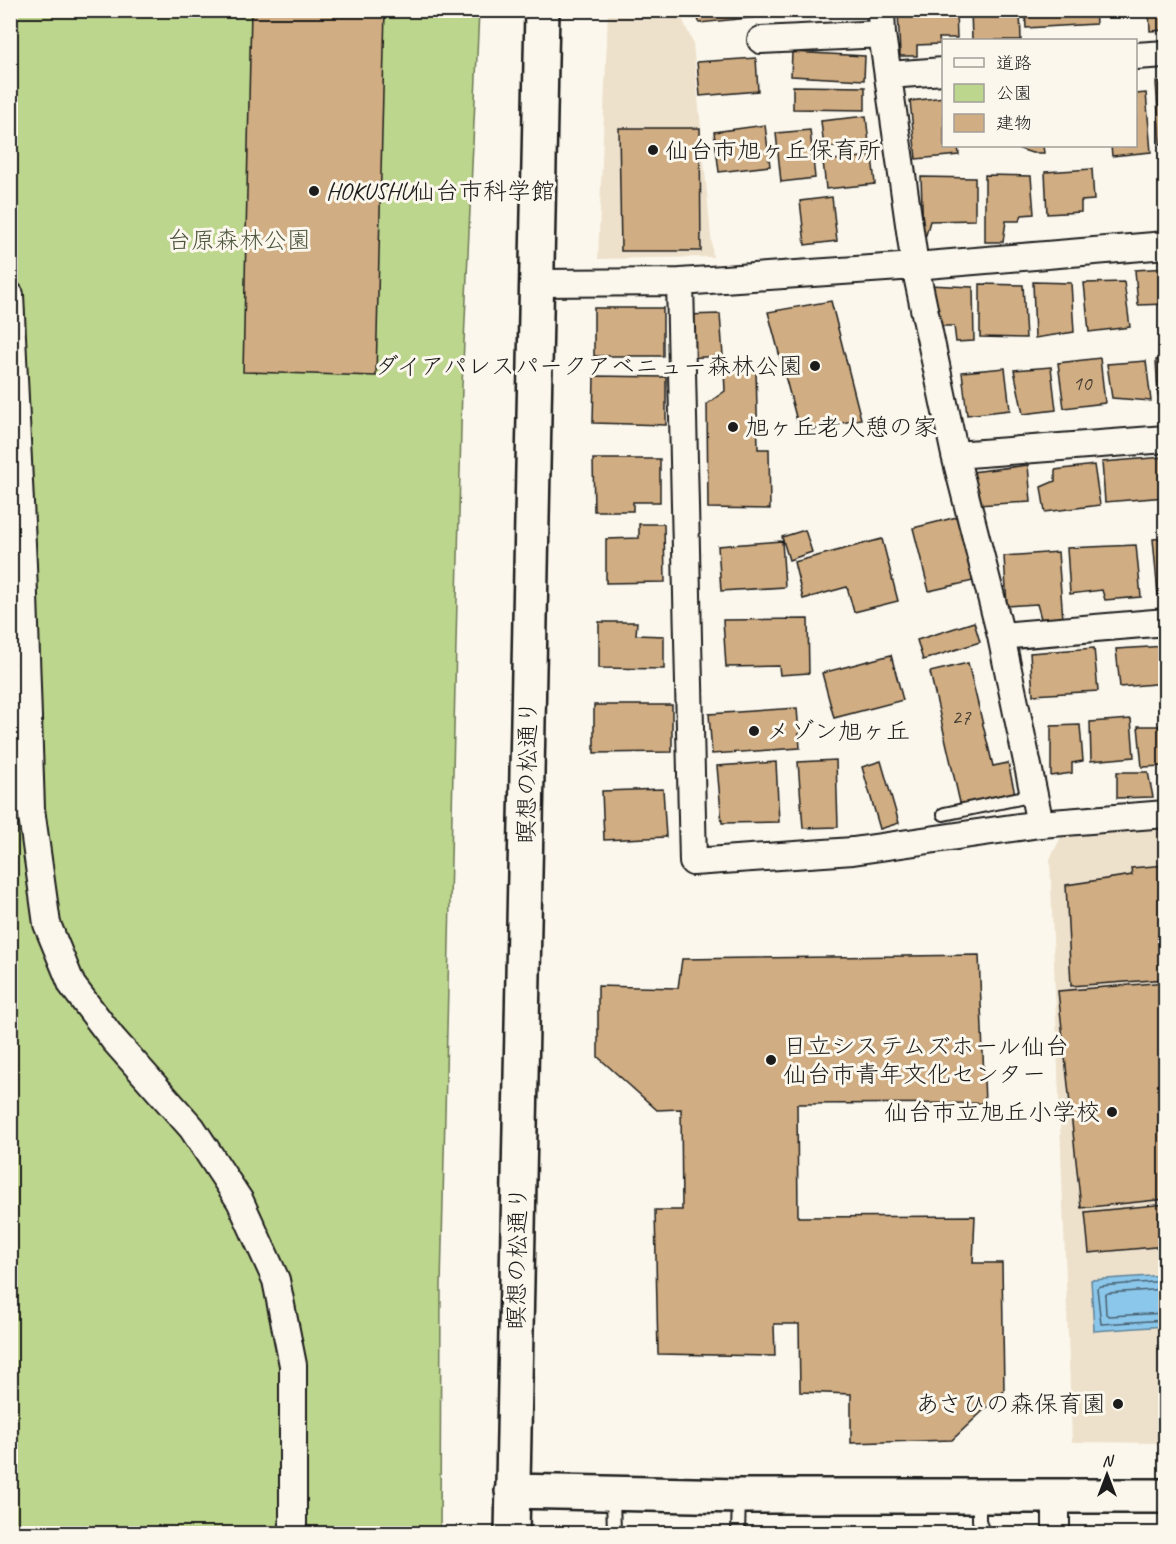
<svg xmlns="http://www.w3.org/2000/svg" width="1176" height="1544" viewBox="0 0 1176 1544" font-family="Caveat,'Klee One',sans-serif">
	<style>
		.built { fill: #eee1cc }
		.green { fill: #bdd68d; stroke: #6c7954; stroke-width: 1.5 }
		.water { fill: #8bc7eb; stroke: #5f8398; stroke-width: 1.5 }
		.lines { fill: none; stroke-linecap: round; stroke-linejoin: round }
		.shore { stroke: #48606f; stroke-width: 1.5 }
		.building { fill: #d0ad82; stroke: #1c1c1c; stroke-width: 1.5 }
		.lane-casing { stroke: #1c1c1c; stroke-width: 16 }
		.street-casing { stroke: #1c1c1c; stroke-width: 30 }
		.secondary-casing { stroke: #1c1c1c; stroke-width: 38 }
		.lane { stroke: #fbf7ec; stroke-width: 12 }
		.street { stroke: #fbf7ec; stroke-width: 26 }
		.secondary { stroke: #fbf7ec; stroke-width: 33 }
		.poi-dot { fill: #1c1c1c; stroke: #fbf7ec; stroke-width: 2 }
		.labels { text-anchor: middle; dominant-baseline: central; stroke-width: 6; stroke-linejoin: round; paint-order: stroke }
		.number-label { font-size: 21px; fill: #494036 }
		.poi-label { font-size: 24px; fill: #1c1c1c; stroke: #fbf7ec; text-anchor: start }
		.park-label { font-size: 24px; fill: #4c543e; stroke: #fbf7ec }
		.street-label { font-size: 24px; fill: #1c1c1c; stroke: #fbf7ec }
	</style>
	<rect width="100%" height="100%" fill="#fbf7ec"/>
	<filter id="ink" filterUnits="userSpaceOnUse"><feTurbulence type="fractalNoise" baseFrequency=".0167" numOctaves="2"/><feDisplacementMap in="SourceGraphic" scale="12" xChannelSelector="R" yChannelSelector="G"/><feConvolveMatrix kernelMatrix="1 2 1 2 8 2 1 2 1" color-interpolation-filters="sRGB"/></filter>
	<g filter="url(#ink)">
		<path class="built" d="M608,11H679L693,43L713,257L598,259Z
			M1165,826V1443L1072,1442L1050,859L1062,835Z"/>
		<path class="green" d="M10,11H479L462,386L441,1286L440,1533H11Z"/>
		<path class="water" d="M1165,1275V1326L1094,1331L1091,1280Z"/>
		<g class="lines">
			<path class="shore" d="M1166,1281L1100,1286L1097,1288L1101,1324L1166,1320
				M1166,1289L1108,1293L1105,1295L1106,1314L1109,1316L1166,1313"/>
		</g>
		<path class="building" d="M251,10H385L376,376L243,372Z
			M697,10H758V17L699,23Z
			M898,10H956L957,38H939L940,44L917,45V56H900Z
			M971,10H1020L1021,40H972Z
			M1025,10H1095L1096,24L1026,28Z
			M1149,10H1166V30L1150,31Z
			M792,52L865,56L864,80L791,76Z
			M756,58L758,91L700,96L697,62Z
			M1156,82H1166V144H1160Z
			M793,86L865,87V110L793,109Z
			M1146,93L1151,152L1112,156L1111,146H1136V94Z
			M944,97V146H958L959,155L916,159L910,101Z
			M866,116L869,143L824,148L821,121Z
			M765,125L770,166L719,172L714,132Z
			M619,128H700L701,251H621Z
			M810,130L815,178L781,182L776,133Z
			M1011,146H1043L1044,153H1032Z
			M872,156L875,184L826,189L823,161Z
			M1092,169L1094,200L1081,201V212L1047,214L1045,172Z
			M985,175L1031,176L1034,214L1022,215L1019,221H1006L1003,242H985Z
			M921,177L975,178V220L930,221L926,235L923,234Z
			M832,197L837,241L805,245L800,201Z
			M1166,268V304L1138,305L1135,270Z
			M1033,282L1071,283L1074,332L1035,338Z
			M1124,282L1130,327L1089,332L1084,283Z
			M980,284L1023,285L1026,338L980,337Z
			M928,285L973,287L974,341L956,342L954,326H934Z
			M831,301L861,419L800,432L768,312Z
			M594,308H663V356H594Z
			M720,314L723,356L685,358V315Z
			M1100,358L1105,403L1064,408L1058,363Z
			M1166,359V394L1158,395L1156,360Z
			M1146,361L1151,401L1112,398L1107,364Z
			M1051,367L1056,410L1023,414L1014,370Z
			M1005,368L1010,410L967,415L962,372Z
			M724,370H756L758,449H769L770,509L708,508L707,404L725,391Z
			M594,376L666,377V425L593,423Z
			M1164,457L1166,497L1105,502L1102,462Z
			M593,459H660V502H633V511H594Z
			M1028,465L1031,502L976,505L972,472Z
			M1094,465L1100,505L1045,512L1041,487L1055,481V470Z
			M957,517L973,581L929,591L913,528Z
			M639,524H664L665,582L606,583V539L639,538Z
			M805,530L812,552L789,560L782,537Z
			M1166,538V594L1158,595L1153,539Z
			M882,539L898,601L854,612L847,587L803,599L794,562Z
			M782,541L785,587L721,591L718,546Z
			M1136,545L1141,597L1105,600L1102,590L1070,594L1067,548Z
			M1058,552L1063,620L1042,622L1037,604L1007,606L1004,556Z
			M808,619L809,673L780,675L779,666L726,667L723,620Z
			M599,622H637L636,635L664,636V669L599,668Z
			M974,622L980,642L923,660L917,640Z
			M1166,646V683L1120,687L1116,649Z
			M1094,648L1098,691L1033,695L1030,653Z
			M891,655L903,700L834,718L822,673Z
			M968,663L993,766L1008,763L1015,794L961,807L930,672Z
			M594,705H672V752L594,753Z
			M797,708L800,748L712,754L709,714Z
			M1131,719L1134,757L1091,761L1090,722Z
			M1080,725L1083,761L1072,763V773L1051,776V726Z
			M1138,726H1161L1165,766L1142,767Z
			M836,760L838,827L803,828L798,762Z
			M881,761L899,823L880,829L862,767Z
			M776,762L779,822L722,823L717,766Z
			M1117,772H1148L1153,797L1117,798Z
			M663,789L666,837L604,840L602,791Z
			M1166,865V979L1071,986L1066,885L1132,875L1131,868Z
			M979,955L985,1103L797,1104L798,1217L975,1216L973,1263H1002L1004,1391L952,1440L851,1443V1394L800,1392L799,1324H774L775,1356L658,1354L655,1210H682L681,1109L657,1110L598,1057V986L678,988L682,959Z
			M1166,982V1199L1081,1208L1058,991Z
			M1166,1204V1246L1089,1253L1085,1212Z"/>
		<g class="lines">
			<g class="lane-casing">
				<path id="lane" d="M944,814L1034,795
					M613,1496L614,1534
					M979,1498V1520L983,1534
					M738,1534L739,1496"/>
			</g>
			<g class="street-casing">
				<path id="street" d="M881,10L882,34L915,266L955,455L1001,636L1040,824
					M761,40L882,34
					M1136,56L1166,54
					M888,75L944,71
					M680,282L693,862L853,851L1040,824L1166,814
					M537,283L680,282L915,266L1166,245
					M10,295L23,565
					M955,455L1166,439
					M10,558L23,565L31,809L47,924L72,985L113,1039L192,1128L240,1201L276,1280L293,1365V1534
					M1001,636L1166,622
					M1056,1497V1534"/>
			</g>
			<g class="secondary-casing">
				<path id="secondary" d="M512,1491L739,1496H1166
					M512,1534L542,10"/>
			</g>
			<use href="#lane" class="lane"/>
			<use href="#street" class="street"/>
			<use href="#secondary" class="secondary"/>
		</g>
	</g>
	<g class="poi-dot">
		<circle cx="653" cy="150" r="6"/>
		<circle cx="314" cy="191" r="6"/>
		<circle cx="815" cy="366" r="6"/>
		<circle cx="733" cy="427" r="6"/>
		<circle cx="754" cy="731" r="6"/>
		<circle cx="771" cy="1060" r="6"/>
		<circle cx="1112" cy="1112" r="6"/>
		<circle cx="1118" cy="1404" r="6"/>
	</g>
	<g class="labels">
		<g class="number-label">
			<text x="1082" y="383">10</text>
			<text x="961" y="717">27</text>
		</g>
		<g class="poi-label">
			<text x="665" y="150">仙台市旭ヶ丘保育所</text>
			<text x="326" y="191">HOKUSHU仙台市科学館</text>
			<text x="803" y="366" text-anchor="end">ダイアパレスパークアベニュー森林公園</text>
			<text x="745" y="427">旭ヶ丘老人憩の家</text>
			<text x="766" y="731">メゾン旭ヶ丘</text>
			<text x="783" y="1046">日立システムズホール仙台<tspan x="783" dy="28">仙台市青年文化センター</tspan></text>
			<text x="1100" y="1112" text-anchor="end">仙台市立旭丘小学校</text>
			<text x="1106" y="1404" text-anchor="end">あさひの森保育園</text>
		</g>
		<g class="park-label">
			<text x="239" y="240">台原森林公園</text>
		</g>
		<g class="street-label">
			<text transform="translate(527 772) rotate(-89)">瞑想の松通り</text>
			<text transform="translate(517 1258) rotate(-89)">瞑想の松通り</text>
		</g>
	</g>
	<rect width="1176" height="1544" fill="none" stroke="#fbf7ec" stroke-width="36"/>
	<rect x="18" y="18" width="1140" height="1508" fill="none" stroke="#1c1c1c" stroke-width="2" filter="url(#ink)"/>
	<rect x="942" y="39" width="195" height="108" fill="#fbf7ec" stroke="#a29f99" stroke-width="1.5"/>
	<rect x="954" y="58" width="30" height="9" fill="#fbf7ec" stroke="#a29f99" stroke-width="1.5"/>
	<text x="996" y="69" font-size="18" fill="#1c1c1c">道路</text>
	<rect x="954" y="84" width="30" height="18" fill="#bdd68d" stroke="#a29f99" stroke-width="1.5"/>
	<text x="996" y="99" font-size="18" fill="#1c1c1c">公園</text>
	<rect x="954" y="114" width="30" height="18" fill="#d0ad82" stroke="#a29f99" stroke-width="1.5"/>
	<text x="996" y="129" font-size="18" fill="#1c1c1c">建物</text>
	<g transform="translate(1107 1475)" stroke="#fbf7ec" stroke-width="4.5" paint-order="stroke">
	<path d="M0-4.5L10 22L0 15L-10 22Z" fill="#1c1c1c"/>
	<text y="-9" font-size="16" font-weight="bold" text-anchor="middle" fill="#1c1c1c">N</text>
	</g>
</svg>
